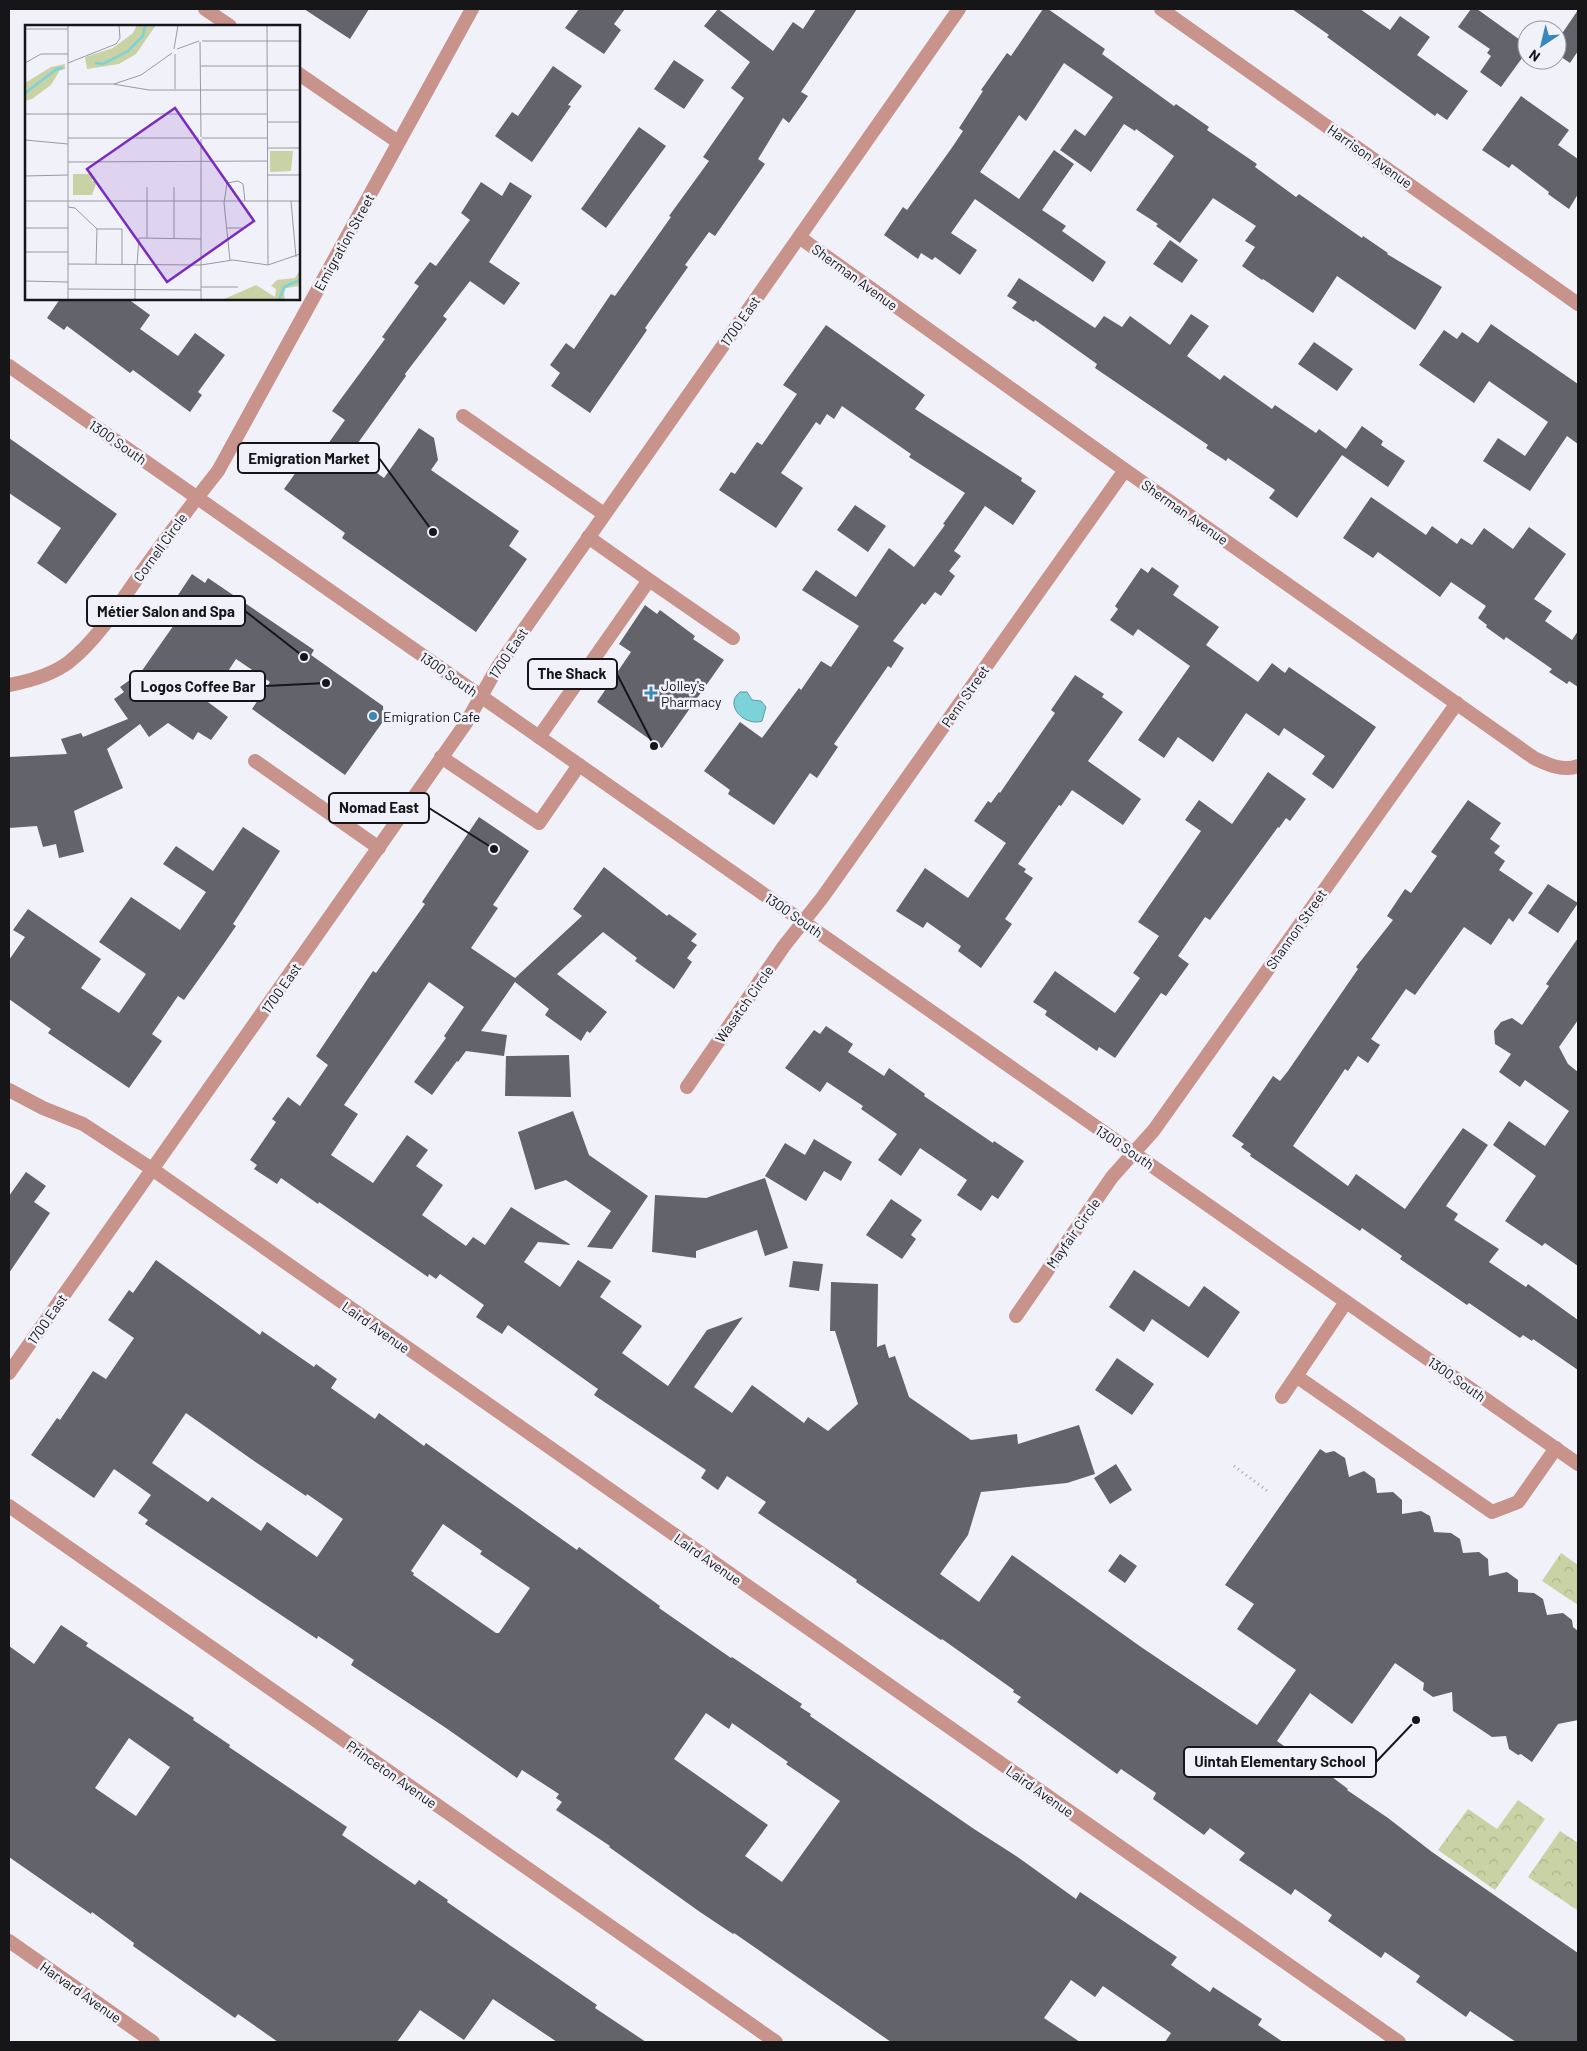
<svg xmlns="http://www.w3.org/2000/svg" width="1587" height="2051" viewBox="0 0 1587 2051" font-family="Barlow,sans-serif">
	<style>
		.forest { fill: url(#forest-crowns) }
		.water { fill: #7bd3d9; stroke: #5d9a9f }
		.building { fill: #63636b; fill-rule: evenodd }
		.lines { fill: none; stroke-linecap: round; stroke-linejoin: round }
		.path { stroke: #a7a7ae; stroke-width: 3; stroke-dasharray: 1 4; stroke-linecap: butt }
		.service { stroke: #c8938b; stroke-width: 14 }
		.minor { stroke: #c8938b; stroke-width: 14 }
		.tertiary { stroke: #c8938b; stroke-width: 14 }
		.poi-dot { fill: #3888b9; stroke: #f1f1fa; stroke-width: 2 }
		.labels { text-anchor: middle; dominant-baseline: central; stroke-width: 5; stroke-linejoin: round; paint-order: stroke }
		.street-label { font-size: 14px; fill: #161619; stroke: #f1f1fa }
		.poi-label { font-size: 14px; fill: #161619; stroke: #f1f1fa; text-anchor: start }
		.inset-river { fill: none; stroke: #7bd3d9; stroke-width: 2.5 }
		.inset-road { fill: none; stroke: #9999a0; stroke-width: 1 }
		.view { fill: #7b2cbf; fill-opacity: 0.15; stroke: #7b2cbf; stroke-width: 2.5 }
		.inset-edge { fill: none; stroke: #161619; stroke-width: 2.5 }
		.leader { fill: none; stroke: #161619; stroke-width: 2 }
		.callout-dot { fill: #161619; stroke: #f1f1fa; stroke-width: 2 }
		.callout { fill: #f1f1fa; stroke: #161619; stroke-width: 2 }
		.callout-label { font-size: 15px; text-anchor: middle; font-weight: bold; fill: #161619 }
	</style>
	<defs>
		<pattern id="forest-crowns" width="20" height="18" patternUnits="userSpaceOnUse" patternTransform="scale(1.25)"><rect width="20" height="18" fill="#c8d2a4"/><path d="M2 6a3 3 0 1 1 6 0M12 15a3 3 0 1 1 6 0" fill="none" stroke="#abb48d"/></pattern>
	</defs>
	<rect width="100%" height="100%" fill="#f1f1fa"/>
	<path class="forest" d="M1561,1553L1578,1565V1605L1542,1581Z
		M1518,1800L1545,1819L1495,1890L1438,1850L1468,1809L1497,1829Z
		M1560,1831L1578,1843L1577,1910L1528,1877Z"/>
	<path class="water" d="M740,692H747L752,700L761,701L766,707L762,721C745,727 723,705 740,692Z"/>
	<path class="building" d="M304,9H369L350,39Z
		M579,9H625L614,24L621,30L604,54L565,28Z
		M718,9L773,51L793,22L803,29L816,9H857L801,92L808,96L789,123L783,118L758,159L765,164L715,236L709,232L685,265L688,267L645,328L647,330L590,413L551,386L560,373L550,365L566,343L574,349L611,294L615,296L671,217L669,216L709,161L703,157L744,98L731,88L750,62L704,26Z
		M1043,9H1048L1105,49L1102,54L1174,106L1176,104L1209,127L1207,130L1257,164L1255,167L1296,197L1299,194L1362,238L1363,236L1388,253L1387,254L1442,287L1415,330L1337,276L1313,313L1263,279L1262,280L1242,266L1255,247L1245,241L1256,226L1213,198L1180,243L1156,226L1158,224L1136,210L1174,156L1136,129L1135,131L1124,124L1091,172L1060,150L1075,129L1085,136L1113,97L1064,63L1026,121L1019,115L980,172L1019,199L1054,150L1074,164L1042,210L1066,226L1062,231L1106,262L1093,282L975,199L951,233L977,250L960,275L935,257L932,260L921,253L918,259L884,235L903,207L907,210L951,149L963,131L959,128L983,91L981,90L1007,53L1011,56Z
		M1292,9H1360L1390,30L1400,16L1430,37L1417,55L1468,91L1447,120L1437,113L1435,116L1327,37L1329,35Z
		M1471,9H1477L1527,45V51L1501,87L1480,72L1491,56L1487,53L1490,49L1458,27Z
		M1578,10V51L1570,63L1557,54V41Z
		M674,60L704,80L684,109L654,89Z
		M553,66L582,86L568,105L571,106L532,162L495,136L512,112L518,116Z
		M1521,96L1569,130L1558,145L1578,159V194L1569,209L1548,194L1549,192L1512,164L1509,168L1482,150Z
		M639,127L666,146L606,228L581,209Z
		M481,182L502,196L510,182L532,196L489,262L520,283L504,305L470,281L443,316L447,319L405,374L406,376L350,454L384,478L419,428L434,438L438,460L431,470L519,531L509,546L527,559L476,632L342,538L345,533L284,489L312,450L320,455L345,420L332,411L385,339L382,337L419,286L414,283L430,262L436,266L470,220L461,213Z
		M1170,240L1198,260L1182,283L1153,264Z
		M1019,278L1095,328L1104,316L1122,327L1130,316L1170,345L1191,314L1209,326L1187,356L1220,380L1224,375L1272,409L1275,405L1316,433L1319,429L1346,449L1362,426L1383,441L1381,445L1405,461L1388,487L1342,455L1297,518L1269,498L1275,490L1228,458L1226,461L1206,448L1208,445L1095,368L1097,364L1035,320L1034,322L1012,308L1017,302L1007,296Z
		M60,299H128L150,315L140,329L178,356L195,333L225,355L198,392L202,395L190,412L133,370L130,373L67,326L64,330L47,318Z
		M1491,324L1578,384V444L1567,436L1530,491L1483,461L1498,438L1525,456L1548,422L1489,381L1474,403L1419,365L1444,330L1457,339L1462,332L1478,343Z
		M826,325L925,395L915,409L1022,478L1021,481L1036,491L1013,525L985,506L954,551L961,556L949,571L955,576L941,596L935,592L925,605L922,603L893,641L904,648L891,668L888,666L834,744L838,747L817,778L810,773L774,825L728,794L730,790L704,771L740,722L762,738L799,688L801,690L821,661L831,667L859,626L802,590L816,570L856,597L889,548L914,567L945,525L943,524L965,493L909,457L911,454L842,406L834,419L827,414L820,425L816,422L781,473L803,488L776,528L719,490L731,472L735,474L757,442L762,445L797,394L783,385Z
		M1314,342L1353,369L1337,391L1298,364Z
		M9,438L117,514L66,584L37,563L61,528L9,493Z
		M1371,497L1426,535L1432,526L1457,544L1461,538L1472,545L1484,528L1513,549L1529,527L1566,554L1534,599L1552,611L1545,621L1572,640L1578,631V687L1569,681L1567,684L1549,672L1552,669L1506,637L1504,640L1486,627L1487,625L1478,618L1486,606L1451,582L1440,597L1378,552L1373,558L1343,538Z
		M855,505L886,526L868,552L837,530Z
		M1152,567L1179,586L1173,595L1219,627L1206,645L1258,682L1272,663L1285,673L1289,667L1376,727L1333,789L1312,774L1325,756L1284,728L1279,736L1246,713L1213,762L1178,737L1164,758L1138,740L1190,666L1138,629L1133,636L1110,620L1118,609L1115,606L1141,568L1148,573Z
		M192,574L205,583L208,578L314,650L311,655L383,706L384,720L345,775L252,709L270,682L236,659L208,702L228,717L211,740L198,732L193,740L168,723L149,737L140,724L107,749L123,788L74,811L84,852L59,858L56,844L43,847L37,826L9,828V757L67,754L61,739L81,733L83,737L128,719L114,699L124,692L120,687L141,672L183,612L172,604Z
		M645,605L657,614L660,610L695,636L693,639L724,660L662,748L597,702L631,652L619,644Z
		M1075,675L1104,694L1102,697L1123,712L1088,761L1141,799L1123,825L1072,790L1061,806L1059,805L1018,864L1026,869L1024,872L1033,878L1005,919L1012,924L981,968L958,951L961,946L927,922L923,928L896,911L925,868L968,898L1006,843L974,821L988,801L991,803L999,792L1000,793L1055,713L1051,710Z
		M1268,772L1306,799L1290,821L1286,818L1279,828L1278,827L1210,920L1205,917L1178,956L1189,964L1166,996L1161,993L1115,1058L1099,1047L1097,1051L1045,1015L1047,1011L1033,1002L1055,971L1115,1013L1140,978L1133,973L1159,936L1138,922L1201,831L1185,820L1199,800L1232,824Z
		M1468,800L1501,823L1490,839L1500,846L1494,853L1505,861L1499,870L1533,893L1513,922L1509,918L1491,945L1464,927L1415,995L1406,989L1371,1039L1380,1045L1368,1063L1358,1056L1348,1071L1345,1069L1293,1146L1348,1186L1356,1174L1405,1209L1463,1128L1488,1145L1446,1206L1458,1214L1454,1220L1499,1249L1489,1262L1526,1287L1528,1284L1578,1320V1370L1533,1339L1532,1341L1523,1335L1520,1338L1469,1303L1467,1305L1400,1259L1402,1256L1362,1228L1360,1231L1250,1156L1251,1154L1241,1147L1244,1144L1232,1136L1273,1076L1280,1081L1288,1071L1358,969L1356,967L1393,920L1387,916L1405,889L1411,893L1437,856L1431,852Z
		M479,817L529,851L493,905L498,908L471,948L515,978L582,916L573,909L604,867L667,916L669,914L697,934L691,941L697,945L687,958L692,962L674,989L635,961L637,958L603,932L557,974L607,1012L590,1033L587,1031L581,1041L545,1015L549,1009L515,982L481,1031L507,1035L504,1056L466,1051L458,1062L457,1061L432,1095L414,1082L446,1038L444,1036L464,1007L429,982L344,1105L358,1114L331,1155L373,1183L407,1135L428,1150L416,1166L443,1185L422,1215L466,1246L473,1237L485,1245L511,1207L571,1245L538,1242L524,1262L560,1287L578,1260L611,1281L600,1297L642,1326L622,1353L668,1386L707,1330L743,1317L694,1387L732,1413L752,1385L804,1423L808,1417L828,1431L858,1404L835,1331H830L831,1282L878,1284L877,1347L885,1344L889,1358L895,1356L909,1397L971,1440L1017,1434L1018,1444L1079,1425L1095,1474L1067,1483L981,1492L968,1535L940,1574L979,1602L1012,1555L1141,1647L1257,1725L1296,1670L1237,1629L1254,1604L1225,1585L1320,1449L1326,1453L1334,1451L1345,1458L1349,1477L1364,1471L1375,1479L1377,1493L1393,1492L1402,1500V1514L1421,1511L1430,1516L1434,1532L1451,1533L1460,1539L1463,1553L1479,1552L1488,1559L1489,1576L1507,1572L1518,1580V1592L1534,1593L1543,1599L1547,1615L1563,1613L1572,1620L1573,1627L1578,1631V1720L1558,1724L1532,1762L1521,1754L1518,1755L1509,1749L1506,1736L1492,1737L1453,1711L1452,1692L1433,1697L1423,1690L1424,1683L1395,1663L1352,1724L1310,1693L1277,1741L1327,1777L1328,1774L1348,1789L1347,1790L1388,1818L1432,1852L1578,1953V2042H1516L1470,2011L1466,2017L1416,1982L1420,1976L1385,1952L1381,1958L1328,1921L1332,1915L1295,1889L1291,1895L1239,1860L1245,1853L1210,1828L1204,1835L1153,1799L1156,1793L1121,1769L1117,1774L1017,1702L1021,1697L1013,1692L1014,1690L942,1639L941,1640L891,1606L856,1582L857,1580L758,1513L766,1502L727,1476L718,1490L701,1478L706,1470L594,1395L598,1389L508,1325L502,1334L476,1317L484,1305L440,1274L436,1279L429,1274L428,1277L319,1202L318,1204L281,1178L277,1184L254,1169L257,1165L250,1160L276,1122L272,1119L288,1097L300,1106L328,1065L316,1056L373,971L376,973L425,904L422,902Z
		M243,827L280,851L233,924L236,926L223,945L184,1000L178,996L152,1034L162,1041L129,1088L48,1033L51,1029L9,999V960L25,937L13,930L28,909L101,959L81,988L119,1013L146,974L99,942L131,897L180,930L206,892L163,864L176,846L213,871Z
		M1548,884L1578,903L1558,933L1528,913Z
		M1578,938V1020L1559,1047L1568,1064L1578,1072V1266L1545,1243L1542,1246L1505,1221L1536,1176L1493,1145L1509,1121L1545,1146L1569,1111L1525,1080L1520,1087L1499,1072L1511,1054L1495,1044L1494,1031L1501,1022L1512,1018L1522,1025L1549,986L1546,984Z
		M826,1026L853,1044L848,1052L884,1076L889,1068L925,1094L924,1096L993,1143L994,1141L1024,1161L998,1199L992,1195L981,1211L957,1195L967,1180L920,1148L901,1176L878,1160L897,1134L861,1109L863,1106L827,1082L820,1092L785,1068L814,1030L820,1034Z
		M569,1055L571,1097L505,1096L506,1056Z
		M573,1111L589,1155L648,1196L612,1249L587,1247L611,1211L566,1180L535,1190L518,1132Z
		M814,1139L852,1162L841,1181L824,1171L806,1201L765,1176L785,1143L805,1155Z
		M26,1172L46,1186L34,1202L50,1213L9,1273V1196Z
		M765,1178L788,1248L765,1256L757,1230L696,1251V1258L652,1252L655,1195L706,1198Z
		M891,1199L922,1220L911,1235L916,1239L902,1259L866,1235Z
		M156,1260L260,1335L262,1331L314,1367L316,1364L337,1379L331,1388L375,1419L379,1413L424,1446L426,1443L577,1550L579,1547L660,1606L659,1608L731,1658L732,1657L802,1704L800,1707L811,1714L810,1716L974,1829L1019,1858L1076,1899L1080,1892L1177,1957L1171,1965L1210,1992L1213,1987L1262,2019L1258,2025L1283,2042H1165L1171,2033L1103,1986L1095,1997L1071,1980L1044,2018L1080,2042H891L734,1933L733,1934L700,1912L609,1847L610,1846L556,1810L562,1802L556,1798L559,1794L522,1770L517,1778L446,1728L351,1665L354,1660L318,1636L317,1639L145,1524L148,1520L138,1513L151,1495L114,1469L94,1498L31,1455L57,1418L60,1420L93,1371L106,1379L134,1338L108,1320L129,1290L133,1293ZM186,1413L254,1461L306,1496L307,1494L343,1519L317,1557L267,1522L261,1531L212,1497L208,1502L152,1463ZM443,1524L482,1551L480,1554L530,1588L499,1633H496L413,1575L414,1573L411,1571ZM706,1713L729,1729L732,1723L788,1762L786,1764L840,1801L782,1882L745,1856L768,1825L674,1759Z
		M793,1261L823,1264L819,1291L789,1287Z
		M1134,1270L1189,1307L1204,1286L1240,1312L1208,1358L1152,1319L1144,1332L1109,1307Z
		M1117,1358L1154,1384L1132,1415L1095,1390Z
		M1116,1464L1132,1490L1110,1504L1094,1478Z
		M1120,1554L1137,1566L1125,1583L1108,1571Z
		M61,1625L88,1643L86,1646L194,1718L193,1720L230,1745L229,1747L347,1827L342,1835L415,1885L419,1880L448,1900L447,1902L597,2005L595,2008L646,2042H557L493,1999L464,2040L420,2010L397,2042H278L238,2014L235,2018L133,1946L134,1943L92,1912L91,1914L9,1857V1646L34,1664ZM129,1738L170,1767L136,1816L95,1788Z"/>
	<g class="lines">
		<path class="path" d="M1234,1466L1270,1493"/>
		<path class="service" d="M463,416L604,514
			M649,580L733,638
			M539,737L649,580L588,537
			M441,757L539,823L579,765
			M255,761L379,848
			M1296,1376L1492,1512L1518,1502L1556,1448
			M1282,1397L1346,1302"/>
		<path class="minor" d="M205,9L230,26
			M1161,9L1578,304
			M299,74L398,142
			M799,237L1125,470L1534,758C1547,764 1563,772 1578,766
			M9,685C30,681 52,675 69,662C99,638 119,604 141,573C166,538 191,505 218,471L472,9
			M687,1087L784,946L822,898L1125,470
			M9,1090L43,1108L83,1124L152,1169L1399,2042
			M1016,1316L1112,1177L1154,1130L1457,703
			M9,1373L466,723L497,668L959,9
			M9,1506L776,2042
			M9,1941L153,2042"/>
		<path class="tertiary" d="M9,366L1578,1464"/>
	</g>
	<g class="poi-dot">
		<path d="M648.5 685.5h5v5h5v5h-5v5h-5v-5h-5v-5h5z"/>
		<circle cx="373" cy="716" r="5"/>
	</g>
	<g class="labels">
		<g class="street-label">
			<text transform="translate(1370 156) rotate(35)">Harrison Avenue</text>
			<text transform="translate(344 242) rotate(-61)">Emigration Street</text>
			<text transform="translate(855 277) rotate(36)">Sherman Avenue</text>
			<text transform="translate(740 321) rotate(-55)">1700 East</text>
			<text transform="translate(118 442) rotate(35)">1300 South</text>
			<text transform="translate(1185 512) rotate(35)">Sherman Avenue</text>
			<text transform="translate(160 547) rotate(-54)">Cornell Circle</text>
			<text transform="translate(508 653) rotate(-56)">1700 East</text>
			<text transform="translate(449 674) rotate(35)">1300 South</text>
			<text transform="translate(965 696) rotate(-55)">Penn Street</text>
			<text transform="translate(794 915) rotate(35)">1300 South</text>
			<text transform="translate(1296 929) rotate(-55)">Shannon Street</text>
			<text transform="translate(281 988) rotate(-55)">1700 East</text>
			<text transform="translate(744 1004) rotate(-55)">Wasatch Circle</text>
			<text transform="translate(1125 1147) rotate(34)">1300 South</text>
			<text transform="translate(1073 1233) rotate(-55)">Mayfair Circle</text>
			<text transform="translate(47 1319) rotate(-55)">1700 East</text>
			<text transform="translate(376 1327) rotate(35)">Laird Avenue</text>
			<text transform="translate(1457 1379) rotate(35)">1300 South</text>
			<text transform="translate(708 1559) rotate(35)">Laird Avenue</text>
			<text transform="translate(392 1774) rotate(35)">Princeton Avenue</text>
			<text transform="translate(1040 1791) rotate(35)">Laird Avenue</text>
			<text transform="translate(81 1992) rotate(35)">Harvard Avenue</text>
		</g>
		<g class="poi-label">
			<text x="661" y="685">Jolley's<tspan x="661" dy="16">Pharmacy</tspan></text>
			<text x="383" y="716">Emigration Cafe</text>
		</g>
	</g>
	<g transform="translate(25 25)">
		<rect width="275" height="275" fill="#f1f1fa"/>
		<path d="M112,0H131L111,29L94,39L62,44L60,32L88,23L108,8ZM40,39V44L35,45L26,60L7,74L0,76V58L26,42ZM245,126H268L266,146L245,147ZM275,245V261L261,263L259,268L260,275H272H197L231,260L250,272L251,264L246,261L252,255L270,253Z" fill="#c8d2a4"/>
		<path d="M48,149H67V156H72L67,170H48Z" fill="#c8d2a4"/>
		<path class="inset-river" d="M70,38L78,39L103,26L118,11L120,0M0,68L32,44L38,43M254,275L259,262L275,255"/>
		<path class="inset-road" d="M43,0V275M242,0L243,240M0,4H43M177,16H275M175,17L176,112M149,24L153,0M152,24L174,16M150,29V64M0,38L16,29H43M43,38L91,19L95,13L94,0M176,41H275M43,59H88L124,65H275M89,59L116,50L147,28M0,89H242M242,97H275M43,113H174M177,113H242M176,114V275M0,115L43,119M242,123H275M43,137L242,136M242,150H275M0,151L43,150M0,176H275M266,176L271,232M43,182L50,183L72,204M0,203H43M202,203H218M72,204H97V239M122,213V162M149,213V162M0,227H43M205,235L199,178L202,158L213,156L218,159L220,176M43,239L176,240L208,235L243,240L275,229M71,239L72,204M112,240L114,213L176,214M0,256L43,257M176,262H213M43,264L176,265M110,275V240"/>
		<path class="view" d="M150,83L229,196L142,257L62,144Z"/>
		<rect width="275" height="275" class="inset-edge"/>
	</g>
	<path class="leader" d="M433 532L379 458M304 657L245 611M654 746L617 674M326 683L265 686M494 849L429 808M1416 1720L1376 1762"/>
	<g class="callout-dot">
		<circle cx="433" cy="532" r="5"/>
		<circle cx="304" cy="657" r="5"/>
		<circle cx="654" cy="746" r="5"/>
		<circle cx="326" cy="683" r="5"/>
		<circle cx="494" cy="849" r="5"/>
		<circle cx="1416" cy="1720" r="5"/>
	</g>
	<g class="callout">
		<rect x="238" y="443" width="141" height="30" rx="5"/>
		<rect x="87" y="596" width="158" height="30" rx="5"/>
		<rect x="528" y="659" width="89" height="30" rx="5"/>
		<rect x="130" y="671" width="135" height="30" rx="5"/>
		<rect x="329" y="793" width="100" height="30" rx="5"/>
		<rect x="1184" y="1747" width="192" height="30" rx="5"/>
	</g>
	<g class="callout-label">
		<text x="309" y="464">Emigration Market</text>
		<text x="166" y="617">Métier Salon and Spa</text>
		<text x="572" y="679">The Shack</text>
		<text x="198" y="692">Logos Coffee Bar</text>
		<text x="379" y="813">Nomad East</text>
		<text x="1280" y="1767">Uintah Elementary School</text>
	</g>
	<rect width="1587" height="2051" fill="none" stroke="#161619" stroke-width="20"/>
	<g transform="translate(1542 45) rotate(215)"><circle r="24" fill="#f1f1fa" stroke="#9999a0"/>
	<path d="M0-4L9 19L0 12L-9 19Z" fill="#3888b9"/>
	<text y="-8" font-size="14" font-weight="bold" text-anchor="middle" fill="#161619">N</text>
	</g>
</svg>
